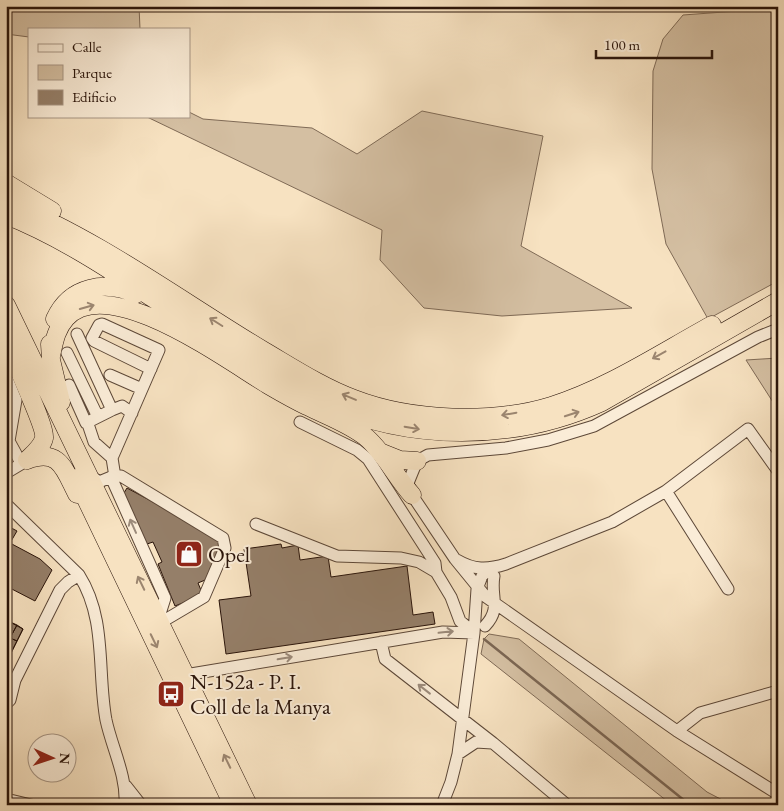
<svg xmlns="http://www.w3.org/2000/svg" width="784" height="811" viewBox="0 0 784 811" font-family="'EB Garamond',serif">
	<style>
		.green { fill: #d4bfa2; stroke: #7f6a56 }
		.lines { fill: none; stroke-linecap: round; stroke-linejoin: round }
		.stream { stroke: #7b6653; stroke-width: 2.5 }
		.building { fill: #957f69; stroke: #2a140a }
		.minor-casing { stroke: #5d4838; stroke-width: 13 }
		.highway-casing { stroke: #2a140a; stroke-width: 19 }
		.minor { stroke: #faecd7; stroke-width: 11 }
		.highway { stroke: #f7e2c1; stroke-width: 18 }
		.oneway { stroke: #9b856f }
		.oneway2 { stroke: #9c8b7b }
		.labels { text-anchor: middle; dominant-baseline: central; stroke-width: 4; stroke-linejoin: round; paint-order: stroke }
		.poi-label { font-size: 22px; fill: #2a140a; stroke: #faecd7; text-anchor: start }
	</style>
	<rect width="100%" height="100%" fill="#f7e2c1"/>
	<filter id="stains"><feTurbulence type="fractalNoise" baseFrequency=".004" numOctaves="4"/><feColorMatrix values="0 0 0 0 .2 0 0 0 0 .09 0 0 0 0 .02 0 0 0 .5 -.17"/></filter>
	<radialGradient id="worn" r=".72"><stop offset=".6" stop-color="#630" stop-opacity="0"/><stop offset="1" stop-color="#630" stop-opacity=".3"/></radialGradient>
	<path class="green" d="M6,6H139L140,29H29V37L6,34Z
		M778,8V281L708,319L666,244L652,169L653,71L663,39L683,15Z
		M422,111L543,136L521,246L632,308L502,316L424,308L380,260L382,230L145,116H189V112L203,119L312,128L357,154Z
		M778,358V410L746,360Z
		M489,634L519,639L707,792L732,805H672L481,654L484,639Z"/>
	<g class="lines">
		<path class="stream" d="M484,639L690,805"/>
	</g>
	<path class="building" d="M127,488L220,538L222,544L210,578L198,583L203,595L175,606L158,564L162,562L153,542L144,545L122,496Z
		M6,525L17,531L10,543L40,559L52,570L35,601L6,586Z
		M281,544L282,548L298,545L300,560L328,556L331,577L407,566L413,615L433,612L435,624L226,654L219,600L251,596L244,549Z
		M6,620L23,629L10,655L6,653Z
		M6,620L17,625L10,638L6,636Z
		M17,625L23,629L17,641L10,638Z
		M6,636L17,641L10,655L6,653Z"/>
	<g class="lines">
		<g class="minor-casing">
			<path id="minor" d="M778,329L758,337L594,426L548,440L506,448L428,455L417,461L408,483L412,495L455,559L486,597L677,731L778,794
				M77,334L112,410L122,406L132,413
				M67,353L98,417L112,410
				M110,375L142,389
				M6,376L16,400L9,441L21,463
				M69,385L86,423L98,417
				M300,422L357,450L368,459L435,563L436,572
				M88,424L94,442L112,458
				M6,473L26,461
				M111,477L121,476L223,538L225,548L204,597L160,623
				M115,477L112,458L159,350L102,324L99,325L92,338L94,341L151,369
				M95,479L99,482L111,477L165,598L158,620
				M666,491L748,429L778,471
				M6,504L79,575C107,619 97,671 106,720C112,748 127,776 125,805
				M256,524L337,556L401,558L419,562L436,572L451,597L460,621L473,632
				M457,560C474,570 487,570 506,564L612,522L666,491L728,589
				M485,626C502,608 490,597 494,576
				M381,642L385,659L493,743L567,805
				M185,675L443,632L474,633
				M6,704L10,700L15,680L60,590L68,582L79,575
				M677,731L700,713L778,691
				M458,754L476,742L492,743
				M126,786L141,805
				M6,799L31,805
				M442,805L451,782L458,754L474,633L477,589L482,576L489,569"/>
		</g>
		<g class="highway-casing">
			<path id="highway" d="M6,183L52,211
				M6,202C98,239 179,300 264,351C293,368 322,387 354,399C411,421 492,424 551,406C608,388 659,354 712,325
				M6,215C58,236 105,266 151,297C187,320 224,343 260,365C281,378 301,392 322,402C410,442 514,442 602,402L778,301
				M6,305L248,805
				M55,319C70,286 105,280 136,294
				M6,334L19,361
				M50,344L51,360L61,402
				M12,351C17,370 46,426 44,438C42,447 33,454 27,460
				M51,356C54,342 56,329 66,318C108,271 229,362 270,386C282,393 294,400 307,406C327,416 350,424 367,438C385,454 396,477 412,495
				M380,452L400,460L417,461
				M27,460C60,448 64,469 77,494
				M76,478L233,805"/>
		</g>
		<use href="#minor" class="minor"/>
		<use href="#highway" class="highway"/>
	</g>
	<defs><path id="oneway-shaft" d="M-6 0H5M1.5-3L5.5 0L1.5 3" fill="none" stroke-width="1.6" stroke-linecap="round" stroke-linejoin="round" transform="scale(1.25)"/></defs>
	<g class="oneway">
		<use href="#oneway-shaft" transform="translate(87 307) rotate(-16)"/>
		<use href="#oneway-shaft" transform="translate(216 322) rotate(-148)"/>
		<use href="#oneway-shaft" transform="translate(659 355) rotate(151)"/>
		<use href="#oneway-shaft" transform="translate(349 397) rotate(-157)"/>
		<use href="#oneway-shaft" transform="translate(509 414) rotate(170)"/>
		<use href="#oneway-shaft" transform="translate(572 414) rotate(-18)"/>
		<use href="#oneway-shaft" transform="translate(412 428) rotate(10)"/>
		<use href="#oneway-shaft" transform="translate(141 583) rotate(-116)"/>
		<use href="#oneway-shaft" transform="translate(154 641) rotate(64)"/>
		<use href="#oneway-shaft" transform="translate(227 761) rotate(-116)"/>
	</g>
	<g class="oneway2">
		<use href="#oneway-shaft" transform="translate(133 526) rotate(-114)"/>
		<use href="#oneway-shaft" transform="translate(446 632) rotate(-6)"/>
		<use href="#oneway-shaft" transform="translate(285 658) rotate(-10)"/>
		<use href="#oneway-shaft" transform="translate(424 689) rotate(-142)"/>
	</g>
	<defs>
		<g id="shop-square" transform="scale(1.4375)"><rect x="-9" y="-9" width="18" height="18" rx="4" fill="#8f2418" stroke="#faecd7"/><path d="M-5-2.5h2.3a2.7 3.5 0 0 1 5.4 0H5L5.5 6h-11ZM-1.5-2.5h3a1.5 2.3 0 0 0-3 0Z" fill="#fff"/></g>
		<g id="bus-square" transform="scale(1.4375)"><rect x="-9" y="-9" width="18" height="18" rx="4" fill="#8f2418" stroke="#faecd7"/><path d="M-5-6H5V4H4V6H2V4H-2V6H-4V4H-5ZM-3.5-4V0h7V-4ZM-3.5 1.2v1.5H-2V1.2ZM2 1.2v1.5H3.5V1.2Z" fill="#fff"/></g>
	</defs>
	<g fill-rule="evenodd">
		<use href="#shop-square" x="189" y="554"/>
		<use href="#bus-square" x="171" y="694"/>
	</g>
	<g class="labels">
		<g class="poi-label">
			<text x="208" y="554">Opel</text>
			<text x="190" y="681">N-152a - P. I.<tspan x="190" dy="25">Coll de la Manya</tspan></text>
		</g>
	</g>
	<rect width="784" height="811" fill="none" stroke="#f7e2c1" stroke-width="25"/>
	<rect x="8" y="8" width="769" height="796" fill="none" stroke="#2a140a" stroke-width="2.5"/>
	<rect x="12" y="12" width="759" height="786" fill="none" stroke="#2a140a"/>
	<rect x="28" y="28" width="162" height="90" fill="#faecd7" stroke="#a79685"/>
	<rect x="38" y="44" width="25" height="8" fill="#faecd7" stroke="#a79685"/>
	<text x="72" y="52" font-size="15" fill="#2a140a">Calle</text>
	<rect x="38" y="65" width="25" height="15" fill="#d4bfa2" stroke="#a79685"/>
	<text x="72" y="78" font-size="15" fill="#2a140a">Parque</text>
	<rect x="38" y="90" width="25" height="15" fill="#957f69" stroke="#a79685"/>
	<text x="72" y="102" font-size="15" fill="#2a140a">Edificio</text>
	<g transform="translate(52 758) rotate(93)"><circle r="24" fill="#faecd7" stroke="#a79685"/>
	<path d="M0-4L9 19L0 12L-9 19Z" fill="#8f2418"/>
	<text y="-8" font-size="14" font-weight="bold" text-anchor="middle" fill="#2a140a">N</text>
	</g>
	<path d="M596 50v8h116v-8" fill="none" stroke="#2a140a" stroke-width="2.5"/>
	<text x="604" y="50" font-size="15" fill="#2a140a" stroke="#faecd7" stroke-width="4" paint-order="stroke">100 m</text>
	<rect width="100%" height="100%" filter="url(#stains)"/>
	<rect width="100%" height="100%" fill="url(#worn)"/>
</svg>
